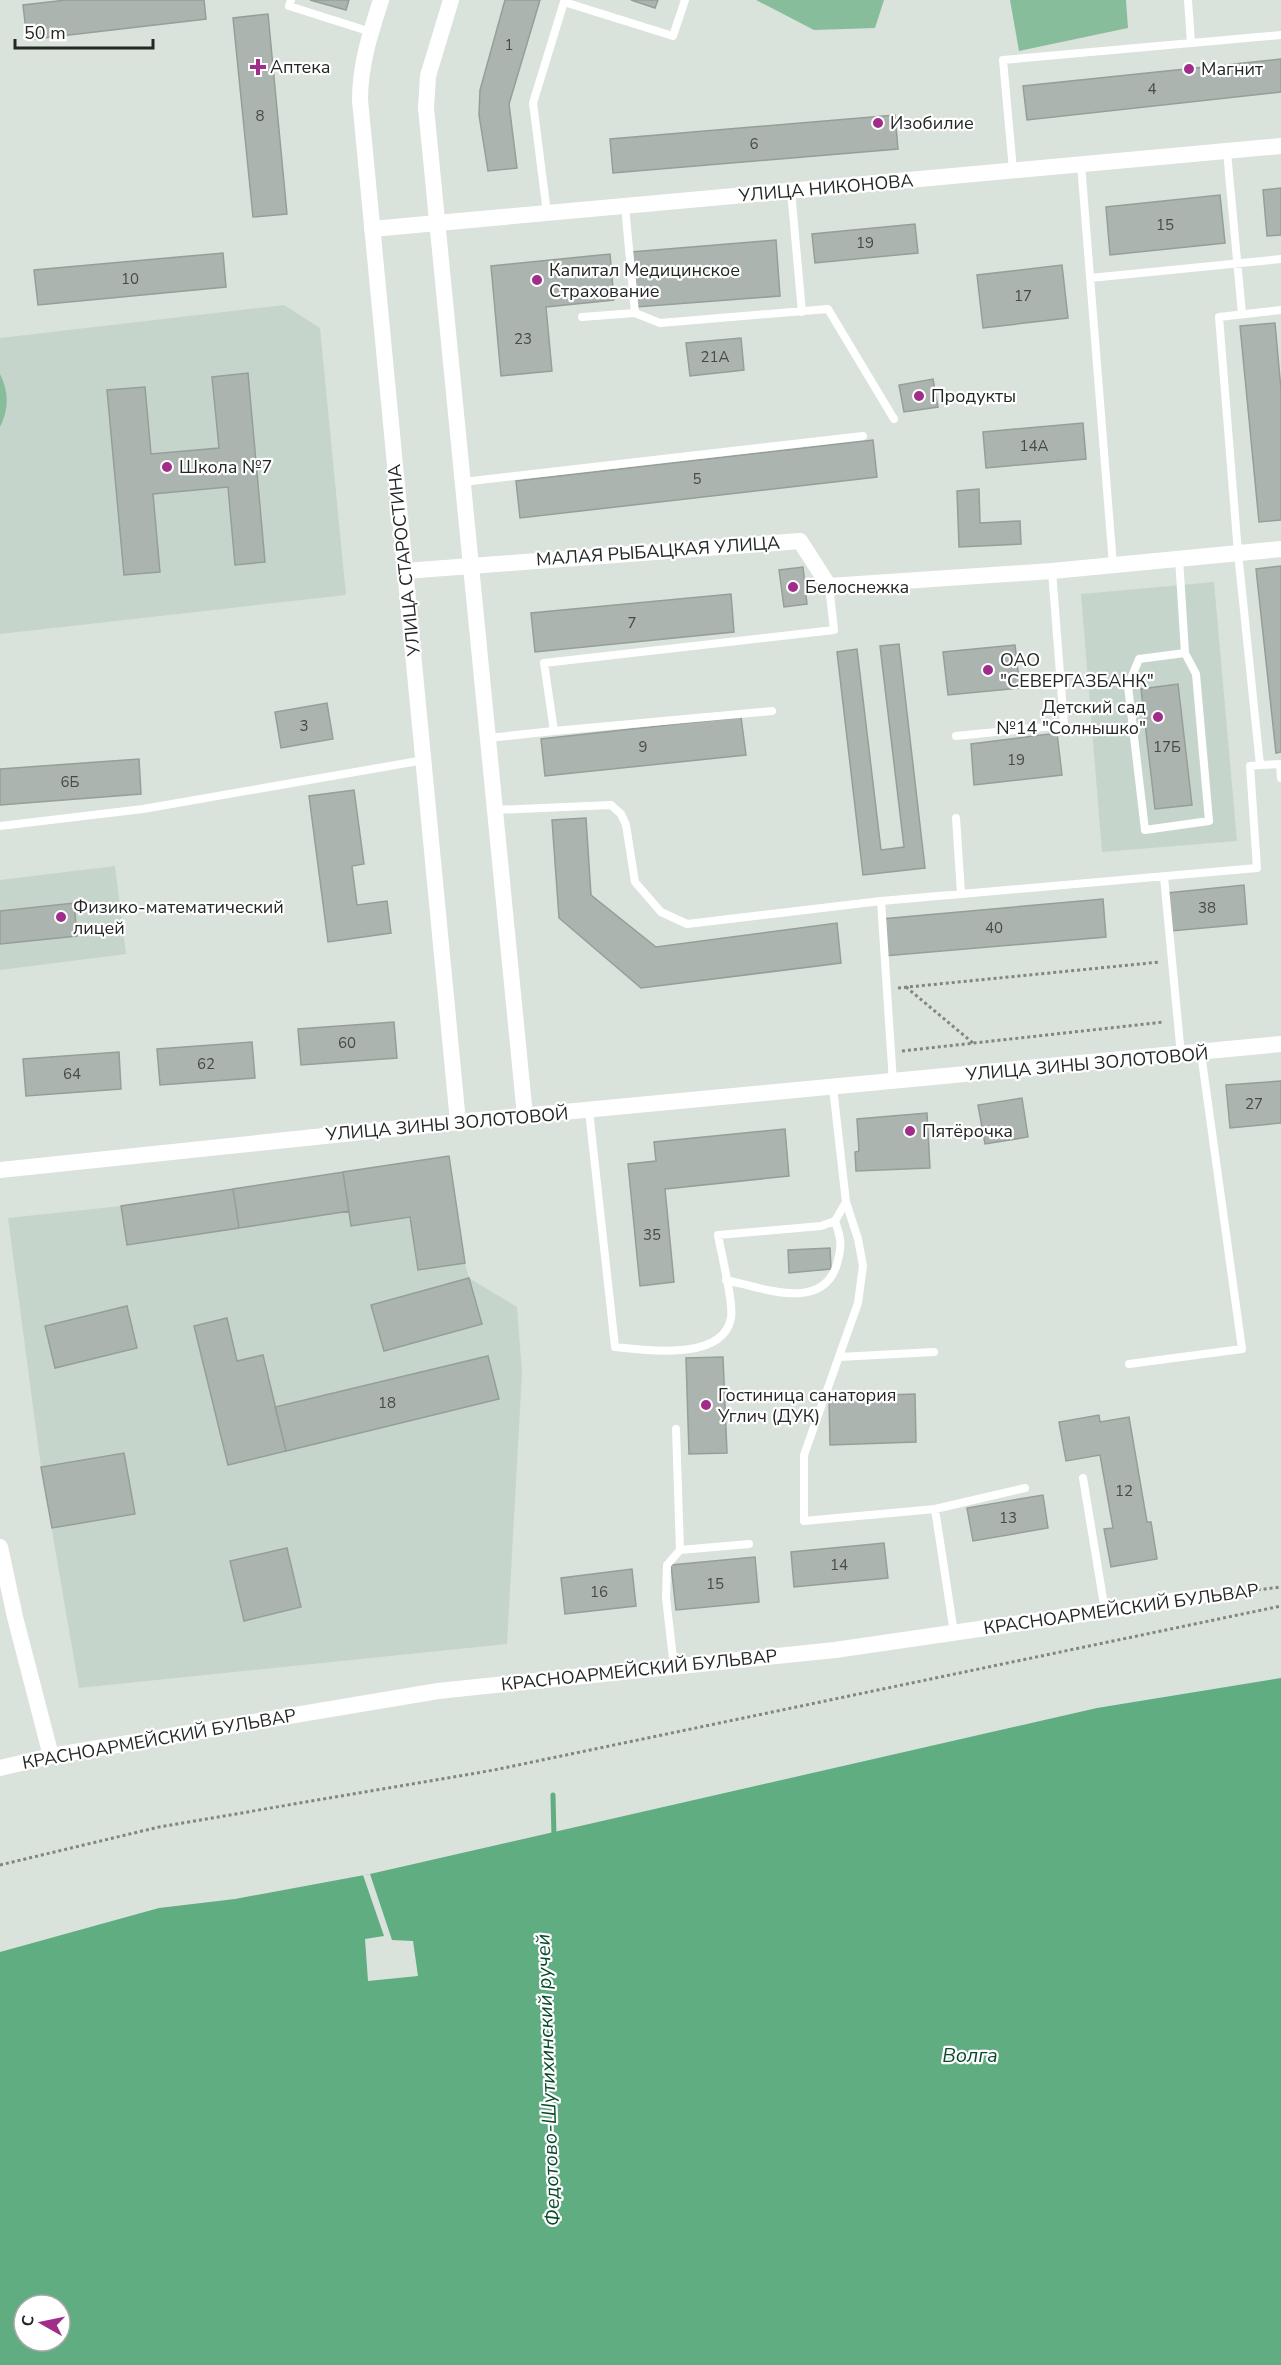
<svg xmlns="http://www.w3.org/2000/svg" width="1281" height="2365" viewBox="0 0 1281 2365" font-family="'Nunito Sans',sans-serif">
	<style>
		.built { fill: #c6d5cb }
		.green { fill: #88bd9c }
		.water { fill: #60ad81; fill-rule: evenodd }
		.pier { fill: #dae2dc }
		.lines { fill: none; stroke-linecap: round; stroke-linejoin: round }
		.stream { stroke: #60ad81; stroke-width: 5 }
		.building { fill: #acb4af; stroke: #969e99; stroke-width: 1.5 }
		.path { stroke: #818682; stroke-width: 3; stroke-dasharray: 3 3; stroke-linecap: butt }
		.service { stroke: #fff; stroke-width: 8 }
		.minor { stroke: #fff; stroke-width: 16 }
		.poi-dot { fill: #a02d89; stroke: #fff; stroke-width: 2 }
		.labels { text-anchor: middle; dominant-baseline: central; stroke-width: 4.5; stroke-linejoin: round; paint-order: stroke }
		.number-label { font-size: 15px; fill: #474a48 }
		.poi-label { font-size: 18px; fill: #252726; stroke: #fff; text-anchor: start }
		.street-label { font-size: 18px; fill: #252726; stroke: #fff }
		.water-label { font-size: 20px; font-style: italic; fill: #0a492b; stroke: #fff }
	</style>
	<rect width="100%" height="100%" fill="#dae2dc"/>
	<path class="built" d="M284,305L320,328L346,595L0,634V338Z
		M1214,582L1237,841L1102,852L1081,594Z
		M115,866L126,954L0,970V880Z
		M449,1156L465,1263L469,1278L517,1307L522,1373L507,1644L79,1688L41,1467L8,1218L121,1206Z"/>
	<path class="green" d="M756,0H884L875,28L814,30Z
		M1010,0H1126L1128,28L1019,51Z
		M0,374C9,392 9,409 0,427Z"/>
	<path class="water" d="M1281,1678V2365H0V1952L159,1908L235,1899L370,1874L1097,1708ZM24,2305H60V2341H24Z"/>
	<path class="pier" d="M370,1874L392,1940L413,1941L418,1976L368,1981L365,1939L384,1936L363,1875Z"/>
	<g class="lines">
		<path class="stream" d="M553,1795L554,1838"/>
	</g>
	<path class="building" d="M66,0H204L206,19L27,40L23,5Z
		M310,0H349L346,10Z
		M505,0H540L509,104L517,168L488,171L479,115L480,90Z
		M631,0H658L655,8Z
		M268,14L287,214L253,217L233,18Z
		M1281,59V92L1027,120L1023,86Z
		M895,115L898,149L613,173L610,139Z
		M1281,188V235L1267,236L1263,190Z
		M1220,195L1225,243L1110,255L1106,207Z
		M915,224L918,253L815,263L812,234Z
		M776,240L780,296L636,307L631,252Z
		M223,253L226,287L38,305L34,270Z
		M610,254L614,300L546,307L552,371L501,376L491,266Z
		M1062,265L1068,318L983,328L977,275Z
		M1275,323L1281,390V520L1259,522L1240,326Z
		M741,338L744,370L690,376L686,343Z
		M248,373L265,562L235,565L228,487L153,494L160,572L124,575L107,390L145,387L151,454L219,448L212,377Z
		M933,379L938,407L904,412L899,385Z
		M1083,423L1086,459L986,468L983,432Z
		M873,440L877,477L520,518L516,481Z
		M979,489L980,523L1020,521L1021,544L959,547L957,491Z
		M1281,566V752L1276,753L1256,569Z
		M803,567L807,604L784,607L779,570Z
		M731,594L734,632L535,652L531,613Z
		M899,644L925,868L863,875L837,652L857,649L881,850L904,847L880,646Z
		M1015,645L1020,688L948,695L943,652Z
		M1178,684L1192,805L1155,809L1141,689Z
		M327,703L333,739L281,748L275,712Z
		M741,717L746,755L545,776L541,739Z
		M1057,733L1062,775L974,785L971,744Z
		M139,759L141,794L0,805V769Z
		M354,790L364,864L352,866L357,905L387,901L391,933L328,942L309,796Z
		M586,818L591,895L656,947L837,923L841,963L641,988L559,918L552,820Z
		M1244,885L1247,924L1171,931L1167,893Z
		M1103,899L1106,937L884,956L881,919Z
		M74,903L77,936L0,944V911Z
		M394,1022L397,1058L301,1065L298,1029Z
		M252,1042L255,1078L160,1085L157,1049Z
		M119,1052L121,1089L26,1096L23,1059Z
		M1281,1081V1123L1230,1128L1226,1085Z
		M1022,1098L1028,1137L985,1144L978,1105Z
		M927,1113L930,1168L856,1171L855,1152L859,1151L857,1119Z
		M785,1129L789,1176L665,1189L674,1282L640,1286L628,1164L656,1161L654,1142Z
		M449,1156L465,1263L418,1270L410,1217L351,1226L343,1172Z
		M343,1172L349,1211L239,1228L233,1189Z
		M233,1189L239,1228L127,1245L121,1206Z
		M830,1248L831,1269L789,1273L788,1250Z
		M469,1278L482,1324L384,1351L371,1305Z
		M127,1306L137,1348L55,1368L45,1326Z
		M227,1318L237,1361L263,1355L286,1451L228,1465L194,1326Z
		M488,1356L499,1399L286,1451L275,1407Z
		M723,1357L727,1453L689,1454L686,1358Z
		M915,1394L916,1442L830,1445L829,1397Z
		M1099,1415L1100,1422L1129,1417L1147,1522H1151L1157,1559L1111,1567L1104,1529L1113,1528L1100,1455L1066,1461L1059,1422Z
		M124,1453L135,1514L52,1528L41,1467Z
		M1043,1495L1048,1528L973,1541L967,1508Z
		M884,1543L888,1578L794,1587L791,1552Z
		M287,1548L301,1607L244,1621L230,1561Z
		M755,1557L759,1602L676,1610L671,1565Z
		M632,1569L636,1606L565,1614L561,1578Z"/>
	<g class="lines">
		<path class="path" d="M906,987L973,1043
			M898,988L1160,962
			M902,1051L1164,1022
			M1216,1595L1281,1587
			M0,1865L159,1827L494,1770L1281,1606"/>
		<path class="service" d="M291,0L289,6L371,32
			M1188,0L1191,43
			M1227,152L1242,314
			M1081,164L1113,565
			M1013,170L1003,60L1281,35
			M791,191L802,312
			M625,206L635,313
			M547,213L533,103L564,2L673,36L685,0
			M1090,278L1281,259
			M1281,310L1219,317L1238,553L1260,765L1281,764
			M582,317L635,313L660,323L828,309L894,419
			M463,482L863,436
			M1179,558L1185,653L1139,659L1128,686L1145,830L1209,821L1196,674L1185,653
			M554,731L772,711
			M956,736L1064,725L1052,571
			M488,738L554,731L544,663L834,630L829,586
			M1280,764L1281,778
			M495,810L611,805L621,814L626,825L635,882L661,912L687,924L881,901L893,1082
			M956,818L961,893
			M0,826L143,809L424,760
			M1164,877L1181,1055
			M881,901L1257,868L1250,766L1260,765
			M589,1111L615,1347C645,1350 723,1362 731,1318C734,1304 721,1253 718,1235L821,1226L835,1221L846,1202L833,1088
			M846,1202L858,1239L863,1266L858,1303L804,1455V1521L935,1509L1025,1488
			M726,1280C760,1287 820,1312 836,1267C842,1248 842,1240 835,1221
			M839,1357L934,1352
			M1129,1364L1242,1349L1201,1053
			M1083,1478L1105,1611
			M935,1509L954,1633
			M680,1550L749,1544
			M674,1667L666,1598L667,1565L680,1550L676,1429"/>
		<path class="minor" d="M381,0C370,34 360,65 360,100L458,1122
			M451,0L428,76L426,108L525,1116
			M372,229L1281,146
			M405,571L800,541L829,586L1052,571L1281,549
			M0,1170L458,1122L1281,1044
			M0,1547L15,1617L51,1756
			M0,1768L51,1756L438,1691L835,1650L1199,1597"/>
	</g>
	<g class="poi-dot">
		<path d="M255 58h6v6h6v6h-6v6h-6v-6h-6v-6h6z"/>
		<circle cx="1189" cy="69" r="6"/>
		<circle cx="878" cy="123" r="6"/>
		<circle cx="537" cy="280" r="6"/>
		<circle cx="919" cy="396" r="6"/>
		<circle cx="167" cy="467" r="6"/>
		<circle cx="793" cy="587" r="6"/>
		<circle cx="988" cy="670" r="6"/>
		<circle cx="1158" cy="717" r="6"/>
		<circle cx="61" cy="917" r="6"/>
		<circle cx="910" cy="1131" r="6"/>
		<circle cx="706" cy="1405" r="6"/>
	</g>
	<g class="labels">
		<g class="number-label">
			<text x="509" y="45">1</text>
			<text x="1152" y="89">4</text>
			<text x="260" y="116">8</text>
			<text x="754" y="144">6</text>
			<text x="1165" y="225">15</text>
			<text x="865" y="243">19</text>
			<text x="130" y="279">10</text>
			<text x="1023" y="296">17</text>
			<text x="523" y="339">23</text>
			<text x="715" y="357">21А</text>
			<text x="1034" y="446">14А</text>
			<text x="697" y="479">5</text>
			<text x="632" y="623">7</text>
			<text x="304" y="726">3</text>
			<text x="643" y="747">9</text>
			<text x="1167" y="747">17Б</text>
			<text x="1016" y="760">19</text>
			<text x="70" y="782">6Б</text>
			<text x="1207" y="908">38</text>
			<text x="994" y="928">40</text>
			<text x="347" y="1043">60</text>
			<text x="206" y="1064">62</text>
			<text x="72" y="1074">64</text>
			<text x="1254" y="1104">27</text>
			<text x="652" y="1235">35</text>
			<text x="387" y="1403">18</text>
			<text x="1124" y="1491">12</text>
			<text x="1008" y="1518">13</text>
			<text x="839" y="1565">14</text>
			<text x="715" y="1584">15</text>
			<text x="599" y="1592">16</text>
		</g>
		<g class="poi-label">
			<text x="270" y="67">Аптека</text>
			<text x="1201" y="69">Магнит</text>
			<text x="890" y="123">Изобилие</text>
			<text x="549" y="270">Капитал Медицинское<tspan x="549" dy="21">Страхование</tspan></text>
			<text x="931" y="396">Продукты</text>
			<text x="179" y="467">Школа №7</text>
			<text x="805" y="587">Белоснежка</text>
			<text x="1000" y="660">ОАО<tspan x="1000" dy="21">"СЕВЕРГАЗБАНК"</tspan></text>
			<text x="1146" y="707" text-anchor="end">Детский сад<tspan x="1146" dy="21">№14 "Солнышко"</tspan></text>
			<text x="73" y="907">Физико-математический<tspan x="73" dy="21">лицей</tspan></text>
			<text x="922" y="1131">Пятёрочка</text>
			<text x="718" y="1395">Гостиница санатория<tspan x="718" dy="21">Углич (ДУК)</tspan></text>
		</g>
		<g class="street-label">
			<text transform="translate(826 188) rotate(-5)">УЛИЦА НИКОНОВА</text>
			<text transform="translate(658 551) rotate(-4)">МАЛАЯ РЫБАЦКАЯ УЛИЦА</text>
			<text transform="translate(404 560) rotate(-96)">УЛИЦА СТАРОСТИНА</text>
			<text transform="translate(1087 1064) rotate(-5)">УЛИЦА ЗИНЫ ЗОЛОТОВОЙ</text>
			<text transform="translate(447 1124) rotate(-5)">УЛИЦА ЗИНЫ ЗОЛОТОВОЙ</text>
			<text transform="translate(1121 1609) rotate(-8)">КРАСНОАРМЕЙСКИЙ БУЛЬВАР</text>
			<text transform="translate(639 1670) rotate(-6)">КРАСНОАРМЕЙСКИЙ БУЛЬВАР</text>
			<text transform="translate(159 1739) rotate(-10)">КРАСНОАРМЕЙСКИЙ БУЛЬВАР</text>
		</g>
		<g class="water-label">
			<text x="970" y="2055">Волга</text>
			<text transform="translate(548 2080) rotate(-92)">Федотово-Шутихинский ручей</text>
		</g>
	</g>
	<g transform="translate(42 2323) rotate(279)"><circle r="28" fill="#ffffff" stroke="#a8a9a8" stroke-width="1.5"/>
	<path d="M0-4.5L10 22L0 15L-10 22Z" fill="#a02d89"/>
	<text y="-9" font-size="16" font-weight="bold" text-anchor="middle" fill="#252726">С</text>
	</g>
	<path d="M15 39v9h138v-9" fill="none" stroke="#252726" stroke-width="3"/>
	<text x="24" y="39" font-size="18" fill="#252726" stroke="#ffffff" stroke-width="4.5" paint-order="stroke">50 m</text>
</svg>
